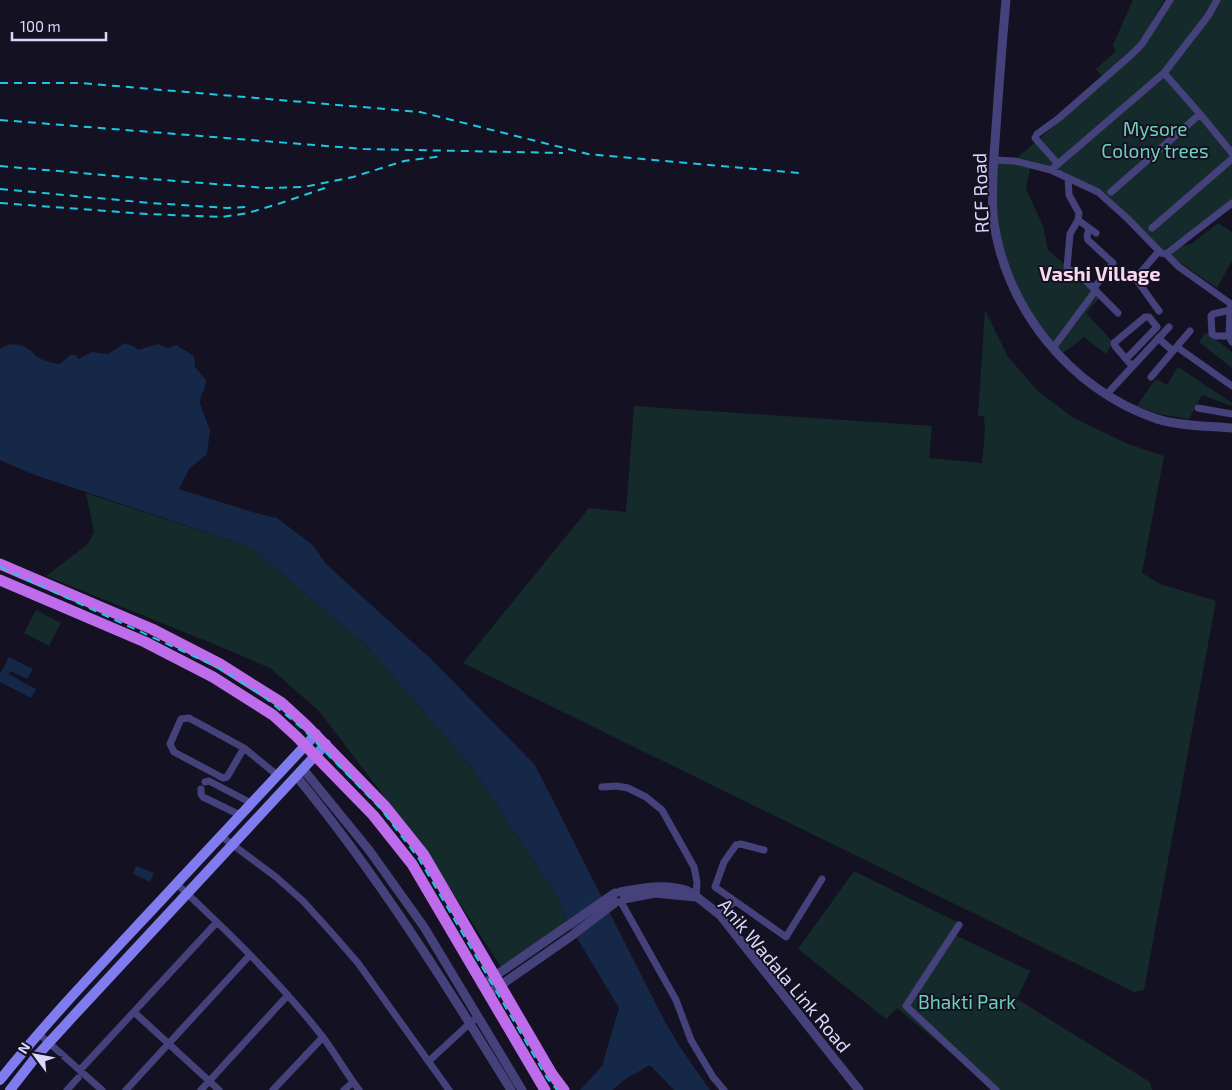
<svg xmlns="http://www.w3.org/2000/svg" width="1232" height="1090" viewBox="0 0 1232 1090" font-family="'Exo 2',sans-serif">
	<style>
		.green { fill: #152b2b }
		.water { fill: #162847 }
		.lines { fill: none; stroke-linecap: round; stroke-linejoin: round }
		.minor { stroke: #45427b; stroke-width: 7 }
		.tertiary { stroke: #45427b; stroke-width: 9 }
		.secondary { stroke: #807bee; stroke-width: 10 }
		.primary { stroke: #be6cec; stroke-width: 11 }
		.rail { stroke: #1dc9e0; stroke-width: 2; stroke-dasharray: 8 6; stroke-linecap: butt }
		.labels { text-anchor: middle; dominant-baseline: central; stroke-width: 4; stroke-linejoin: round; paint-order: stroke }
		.park-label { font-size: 19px; fill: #6dd1b9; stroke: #141122 }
		.street-label { font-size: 19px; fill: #dcd7fa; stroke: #141122 }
		.neighbourhood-label { font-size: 20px; font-weight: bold; fill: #fad9ed; stroke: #141122 }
	</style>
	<rect width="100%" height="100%" fill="#141122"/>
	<path class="green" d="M1133,0H1164L1138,47L1102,76L1096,69L1116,51L1113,45Z
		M1174,0H1232V201L1164,250L1191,244L1218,223L1232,232V260L1217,288L1163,251L1098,192L1016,159L1143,48Z
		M997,163L1015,164L1030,168L1026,189L1043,226L1048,250L1101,296L1086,313L1113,342L1106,354L1084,337L1063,353C1031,322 1001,263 997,217C996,199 997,181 997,163Z
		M985,310L1008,357L1038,391L1072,417L1128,444L1164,456L1142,573L1160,584L1216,601L1144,990L1134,992L463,663L589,508L626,512L634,406L932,426L929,458L982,463L985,431L984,416H978Z
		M1206,332L1232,352V368L1199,342Z
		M1178,367L1232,403V406L1202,395L1189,419L1158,414L1137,406L1154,381L1158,380L1167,385Z
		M86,493L251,547L367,646L473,769L557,896L568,923L501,967L425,850L319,711L270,668L221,647L46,576L88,544L94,532Z
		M36,610L61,623L49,646L24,633Z
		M854,871L963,925L955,935L1030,971L1017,999L1150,1082L1152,1090H996L897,1008L886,1019L798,949Z"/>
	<path class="water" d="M125,343L133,346L138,350L158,344L168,348L176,345L194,356L195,367L206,380L205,388L201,395L200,404L210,430L207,454L189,469L179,489L252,512L277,518L314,546L325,563L432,660L535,765L664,1020L680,1047L710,1090H674L650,1065L624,1080L613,1090H580L602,1066L619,1008L568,923L557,896L473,769L367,646L251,547L32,474L0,460V349C8,341 22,344 30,350C34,353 32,353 36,356C43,361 52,363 60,364L70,355H75L79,359L92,352L108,354Z
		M9,657L33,669L27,679L11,671L8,674L36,689L31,698L0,682V674Z
		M136,866L154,873L150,882L133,874Z"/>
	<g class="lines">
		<path class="minor" d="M1200,114L1232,153
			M994,160L1015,161L1051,170L1098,192L1128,219L1161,253L1166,254L1232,203
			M1058,164L1035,138L1037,134L1059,118L1131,55L1142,44L1170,0
			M1051,170L1164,73L1208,16L1217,0
			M1068,178L1069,195L1079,213L1078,220L1096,233
			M1111,192L1200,114L1164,73
			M1078,220L1070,234L1067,268L1081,276L1118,313
			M1089,228L1087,236L1088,240L1113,263L1094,288
			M1152,228L1232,159
			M1166,254L1179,267L1231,304
			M1128,273L1136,279L1159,311
			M1135,279L1159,251
			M1230,308L1229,336L1232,342
			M1229,336H1216L1212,334L1211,316L1213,314L1230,310
			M1158,338L1173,351
			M1177,347L1232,386
			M1053,348L1096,290
			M1126,359L1157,327L1149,317H1145L1114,343L1115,346L1126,359L1132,366
			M1151,377L1190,331
			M1106,395L1169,327
			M1198,408L1232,414
			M244,748L189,718L181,719L170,744L174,752L223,778L227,777L244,748L277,775
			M205,782L209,781L251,803
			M602,787L617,786L628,788L646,797L662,810L694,867L697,882L696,897
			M201,789V794L203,797L240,815
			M221,836L276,877L303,901L331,932L358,963L449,1090
			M177,884C228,932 279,981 322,1036C335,1053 346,1073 359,1090
			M735,901L715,887L724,862L736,845L741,844L764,850
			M621,902L676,1000L691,1040L713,1077L724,1090
			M720,915L735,901L786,937L822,879
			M959,925L906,1006L996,1090
			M134,1012L219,1090
			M39,1034L102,1090
			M429,1061L470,1023L478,1017
			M80,1070L217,922
			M67,1090L78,1078
			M126,1090L250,955
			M201,1090L288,995
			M273,1090L323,1037
			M344,1090L353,1082"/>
		<path class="tertiary" d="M1006,0C1002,43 999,85 996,128C994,156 991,187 993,215C1003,306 1070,390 1157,419C1179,426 1209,426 1232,428
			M303,769L369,850L424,927L522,1090
			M297,777C378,876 444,981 511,1090
			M620,892C641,888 667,883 688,891C692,892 714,911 720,915L859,1090
			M624,899L655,893L696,897
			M482,985L615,893
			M488,994L570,937L616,902"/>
		<path class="secondary" d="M0,1080C55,1011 118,947 178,882C224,833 270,784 316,734
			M10,1090L35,1058L78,1011L326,744"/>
		<path class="primary" d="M0,564L152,629L220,664L282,703L306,725L384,805L424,855L552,1074L564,1090
			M0,580L145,642L213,677L273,715L296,736L373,815L412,864L545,1090"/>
		<path class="rail" d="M0,83H81L420,112L588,154L800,173
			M0,120L364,149L563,153
			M0,166L138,178L266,188L304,187L353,177L404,161L443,156
			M0,189L151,203L227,208L247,207
			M0,203L147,214L222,217L248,213L281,203L325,188
			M0,567L217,667L262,695L303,729L380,808L419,859L547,1078L557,1090"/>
	</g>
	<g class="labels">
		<g class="park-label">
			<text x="1155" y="128">Mysore<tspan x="1155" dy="22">Colony trees</tspan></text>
			<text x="967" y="1001">Bhakti Park</text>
		</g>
		<g class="street-label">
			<text transform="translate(980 193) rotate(-92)">RCF Road</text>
			<text transform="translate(785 975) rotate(50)">Anik Wadala Link Road</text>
		</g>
		<g class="neighbourhood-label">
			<text x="1100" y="273">Vashi Village</text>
		</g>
	</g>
	<g transform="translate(35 1055) rotate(302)" stroke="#141122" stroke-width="4" paint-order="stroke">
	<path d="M0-4L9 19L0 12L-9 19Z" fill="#dcd7fa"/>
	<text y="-8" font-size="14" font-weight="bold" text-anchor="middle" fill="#dcd7fa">N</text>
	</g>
	<path d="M12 32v8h94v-8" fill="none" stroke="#dcd7fa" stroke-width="2.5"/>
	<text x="20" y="32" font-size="15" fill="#dcd7fa" stroke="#141122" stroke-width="4" paint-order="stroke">100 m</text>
</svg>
